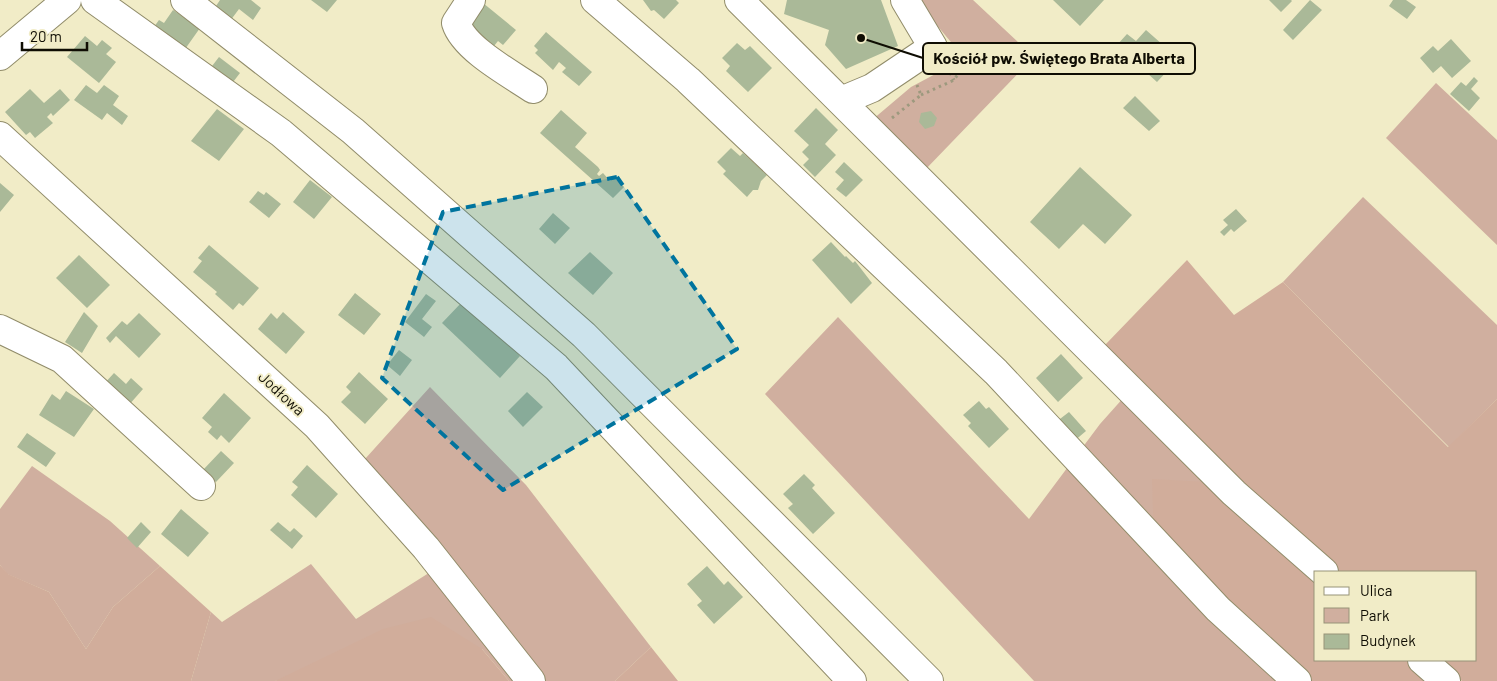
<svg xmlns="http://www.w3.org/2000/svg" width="1497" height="681" viewBox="0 0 1497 681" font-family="Barlow,sans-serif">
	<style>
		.green { fill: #d0af9f }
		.forest { fill: #d1ad9b }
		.building { fill: #aab998 }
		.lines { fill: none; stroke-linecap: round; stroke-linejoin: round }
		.minor-casing { stroke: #918c6a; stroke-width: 30 }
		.path { stroke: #9d997e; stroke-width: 3; stroke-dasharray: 2.5 4; stroke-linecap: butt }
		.minor { stroke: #fff; stroke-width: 28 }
		.marked { fill: #00749e; fill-opacity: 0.2; stroke: #00749e; stroke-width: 4; stroke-dasharray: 10 6; stroke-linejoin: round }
		.labels { text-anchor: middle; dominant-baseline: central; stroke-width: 4; stroke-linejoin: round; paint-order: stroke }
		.street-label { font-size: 15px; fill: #0f0d03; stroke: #f1ecc7 }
		.leader { fill: none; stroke: #0f0d03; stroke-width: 2 }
		.callout-dot { fill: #0f0d03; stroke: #f1ecc7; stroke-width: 2 }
		.callout { fill: #f1ecc7; stroke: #0f0d03; stroke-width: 2 }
		.callout-label { font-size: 16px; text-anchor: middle; font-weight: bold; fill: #0f0d03 }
	</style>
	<rect width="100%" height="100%" fill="#f1ecc7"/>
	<path class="green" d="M916,0H973L1034,57L924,171L872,120L911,87L956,63L960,53Z
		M1436,83L1497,140V245L1386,138Z
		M1363,197L1497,325V399L1449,447L1283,282Z
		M838,317L1029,519L1100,424L1125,396L1206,482L1301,681H1034L765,394Z
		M430,387L526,485L651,647L615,681H544L468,590L365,459Z
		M32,466L110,521L160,566L113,607L86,649L49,592L7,574L0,565V509Z
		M311,564L356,619L432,571L521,681H509L482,649L275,681H191L211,612L222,622Z"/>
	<path class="forest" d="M1187,260L1234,315L1283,282L1448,447L1497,399V681H1462L1438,660H1476V572H1337L1137,382L1105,345Z
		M1152,479L1206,482L1316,578V660H1410L1434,681H1301L1154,542Z
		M0,565L8,574L49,592L86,649L113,607L160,566L211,612L191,681H0Z
		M431,617L482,649L509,681H275L383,629Z
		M651,647L678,681H615Z"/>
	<path class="building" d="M220,0H251L261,8L253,20L239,9L230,21L214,9Z
		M311,0H337L327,12Z
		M643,0H676L679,3L664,19L654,10L651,11Z
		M787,0H881L898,46L846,69L825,45L829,30L784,14Z
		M1053,0H1104L1080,26Z
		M1269,0H1291L1292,1L1281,12Z
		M1310,0L1322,10L1293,40L1283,30Z
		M1393,0H1406L1416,7L1407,19L1389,6Z
		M483,3L516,30L503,45L498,41L494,46L467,22Z
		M173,10L200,28L183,52L151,31L159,20L164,23Z
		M1146,30L1171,52L1162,63L1169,69L1157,82L1126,54L1120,69L1107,56L1127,34L1136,41Z
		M546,32L592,72L579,86L562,72L566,68L559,62L553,70L535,53L538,50L534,46Z
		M85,36L97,46L102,40L112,48L106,54L116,62L99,83L67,57Z
		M1451,39L1471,61L1452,78L1441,66L1433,73L1420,58L1433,46L1438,51Z
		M1079,42L1090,52L1071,74L1060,64Z
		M737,43L745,50L750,46L772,68L748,92L726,71L730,66L722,58Z
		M219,57L240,73L230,86L209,70Z
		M1474,77L1478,81L1471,89L1480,98L1469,111L1450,94L1461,82L1466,86Z
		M86,85L97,93L104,85L119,96L113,105L128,116L122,125L107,113L102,120L74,100Z
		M30,89L44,103L60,89L70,100L53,116L51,113L47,117L53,123L35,138L30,132L26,135L5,112Z
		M1135,96L1160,121L1149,131L1123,108Z
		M816,108L838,130L825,144L836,155L815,177L803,165L809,159L802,152L809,145L794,131Z
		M217,109L244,129L219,161L191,141Z
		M561,110L587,133L575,147L598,167L600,170L597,174L599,176L603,173L610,181L614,177L624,187L613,198L540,133Z
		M931,111L937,118L934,126L925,129L919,122L921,113Z
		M731,148L740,156L743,153L767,175L761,181L758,190H753L747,197L723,174L726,171L717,162Z
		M844,162L863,180L846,197L836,189L844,180L835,172Z
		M1080,167L1132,215L1105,244L1083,224L1059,249L1030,222Z
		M310,180L332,197L314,219L293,202Z
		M0,183L14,195L0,212Z
		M258,191L264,195L266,192L281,204L269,218L249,202Z
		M1236,209L1247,221L1234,232L1231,229L1224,236L1220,232L1228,225L1223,220Z
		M553,213L570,228L555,244L539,229Z
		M831,242L845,257L846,256L853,263L855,261L872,283L851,304L812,260Z
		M209,245L259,288L243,306L239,303L233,310L215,294L217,292L193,272L202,261L198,258Z
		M590,252L613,273L593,295L568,273Z
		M79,255L110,285L87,308L56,278Z
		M355,293L381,314L364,335L338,315Z
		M426,294L436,301L422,319L432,327L424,337L405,322Z
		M462,302L520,356L500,378L442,323Z
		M84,312L98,326L82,353L65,342Z
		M283,312L305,332L286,354L258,329L271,313L277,319Z
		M139,313L161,334L139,358L116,336L110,343L106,338L122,321L127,325Z
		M399,350L412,360L400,376L387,365Z
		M1061,354L1083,378L1058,402L1036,378Z
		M359,372L388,399L365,424L341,402L351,392L346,387Z
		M114,373L126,384L131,378L143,389L128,406L103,385Z
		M66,391L94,409L74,437L39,415L52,394L60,400Z
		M527,392L543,407L523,427L508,411Z
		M224,393L251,418L229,443L221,435L217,440L208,432L212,427L202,418Z
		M979,401L986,409L989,407L1009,429L989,448L968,426L971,423L963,415Z
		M1069,412L1086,431L1073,442L1056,422Z
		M27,433L56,453L46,467L17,447Z
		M221,451L234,463L216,482L203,470Z
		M307,465L338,494L316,518L291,495L298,487L292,482Z
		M804,474L815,485L812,488L835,513L813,534L788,508L793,504L783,494Z
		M181,509L209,533L188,557L161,534Z
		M141,522L151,532L137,548L127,538Z
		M278,522L290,532L294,528L303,536L292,549L270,530Z
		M707,566L724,585L728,581L743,597L714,624L697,605L702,601L687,584Z"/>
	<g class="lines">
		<g class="minor-casing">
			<path id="minor" d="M95,0L281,133L556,367L852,681
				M185,0L353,131L584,335L929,681
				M471,0L456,23C464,49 511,74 533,89
				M595,0L688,80L996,372L1218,609L1297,681
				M739,0L1234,493L1324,572
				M0,56L67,0
				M841,101L872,88L933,47L905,0
				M0,136L317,426L426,548L531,681
				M0,329L62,359L201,486
				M1422,660L1446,681"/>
		</g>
		<path class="path" d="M947,67L954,80
			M921,95L952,81L977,55
			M892,118L921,95L917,85"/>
		<use href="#minor" class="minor"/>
	</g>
	<path class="marked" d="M617,177L737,349L503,490L382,378L443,212Z"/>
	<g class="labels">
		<g class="street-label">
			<text transform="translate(282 393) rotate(43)">Jodłowa</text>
		</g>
	</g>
	<path class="leader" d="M861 38L923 58"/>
	<circle class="callout-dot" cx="861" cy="38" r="5"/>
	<rect class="callout" x="923" y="43" width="272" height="31" rx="5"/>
	<g class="callout-label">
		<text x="1059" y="64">Kościół pw. Świętego Brata Alberta</text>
	</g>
	<rect x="1314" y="571" width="162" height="90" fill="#f1ecc7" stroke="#979379"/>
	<rect x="1324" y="587" width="25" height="8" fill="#ffffff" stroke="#979379"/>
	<text x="1360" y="596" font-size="15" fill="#0f0d03">Ulica</text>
	<rect x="1324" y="608" width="25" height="15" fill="#d0af9f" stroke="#979379"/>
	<text x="1360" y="621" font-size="15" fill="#0f0d03">Park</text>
	<rect x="1324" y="634" width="25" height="15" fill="#aab998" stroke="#979379"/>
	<text x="1360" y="646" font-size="15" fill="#0f0d03">Budynek</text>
	<path d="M22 42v8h65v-8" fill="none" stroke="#0f0d03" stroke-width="2.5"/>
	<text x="30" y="42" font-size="15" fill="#0f0d03" stroke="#f1ecc7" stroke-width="4" paint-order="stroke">20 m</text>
</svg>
